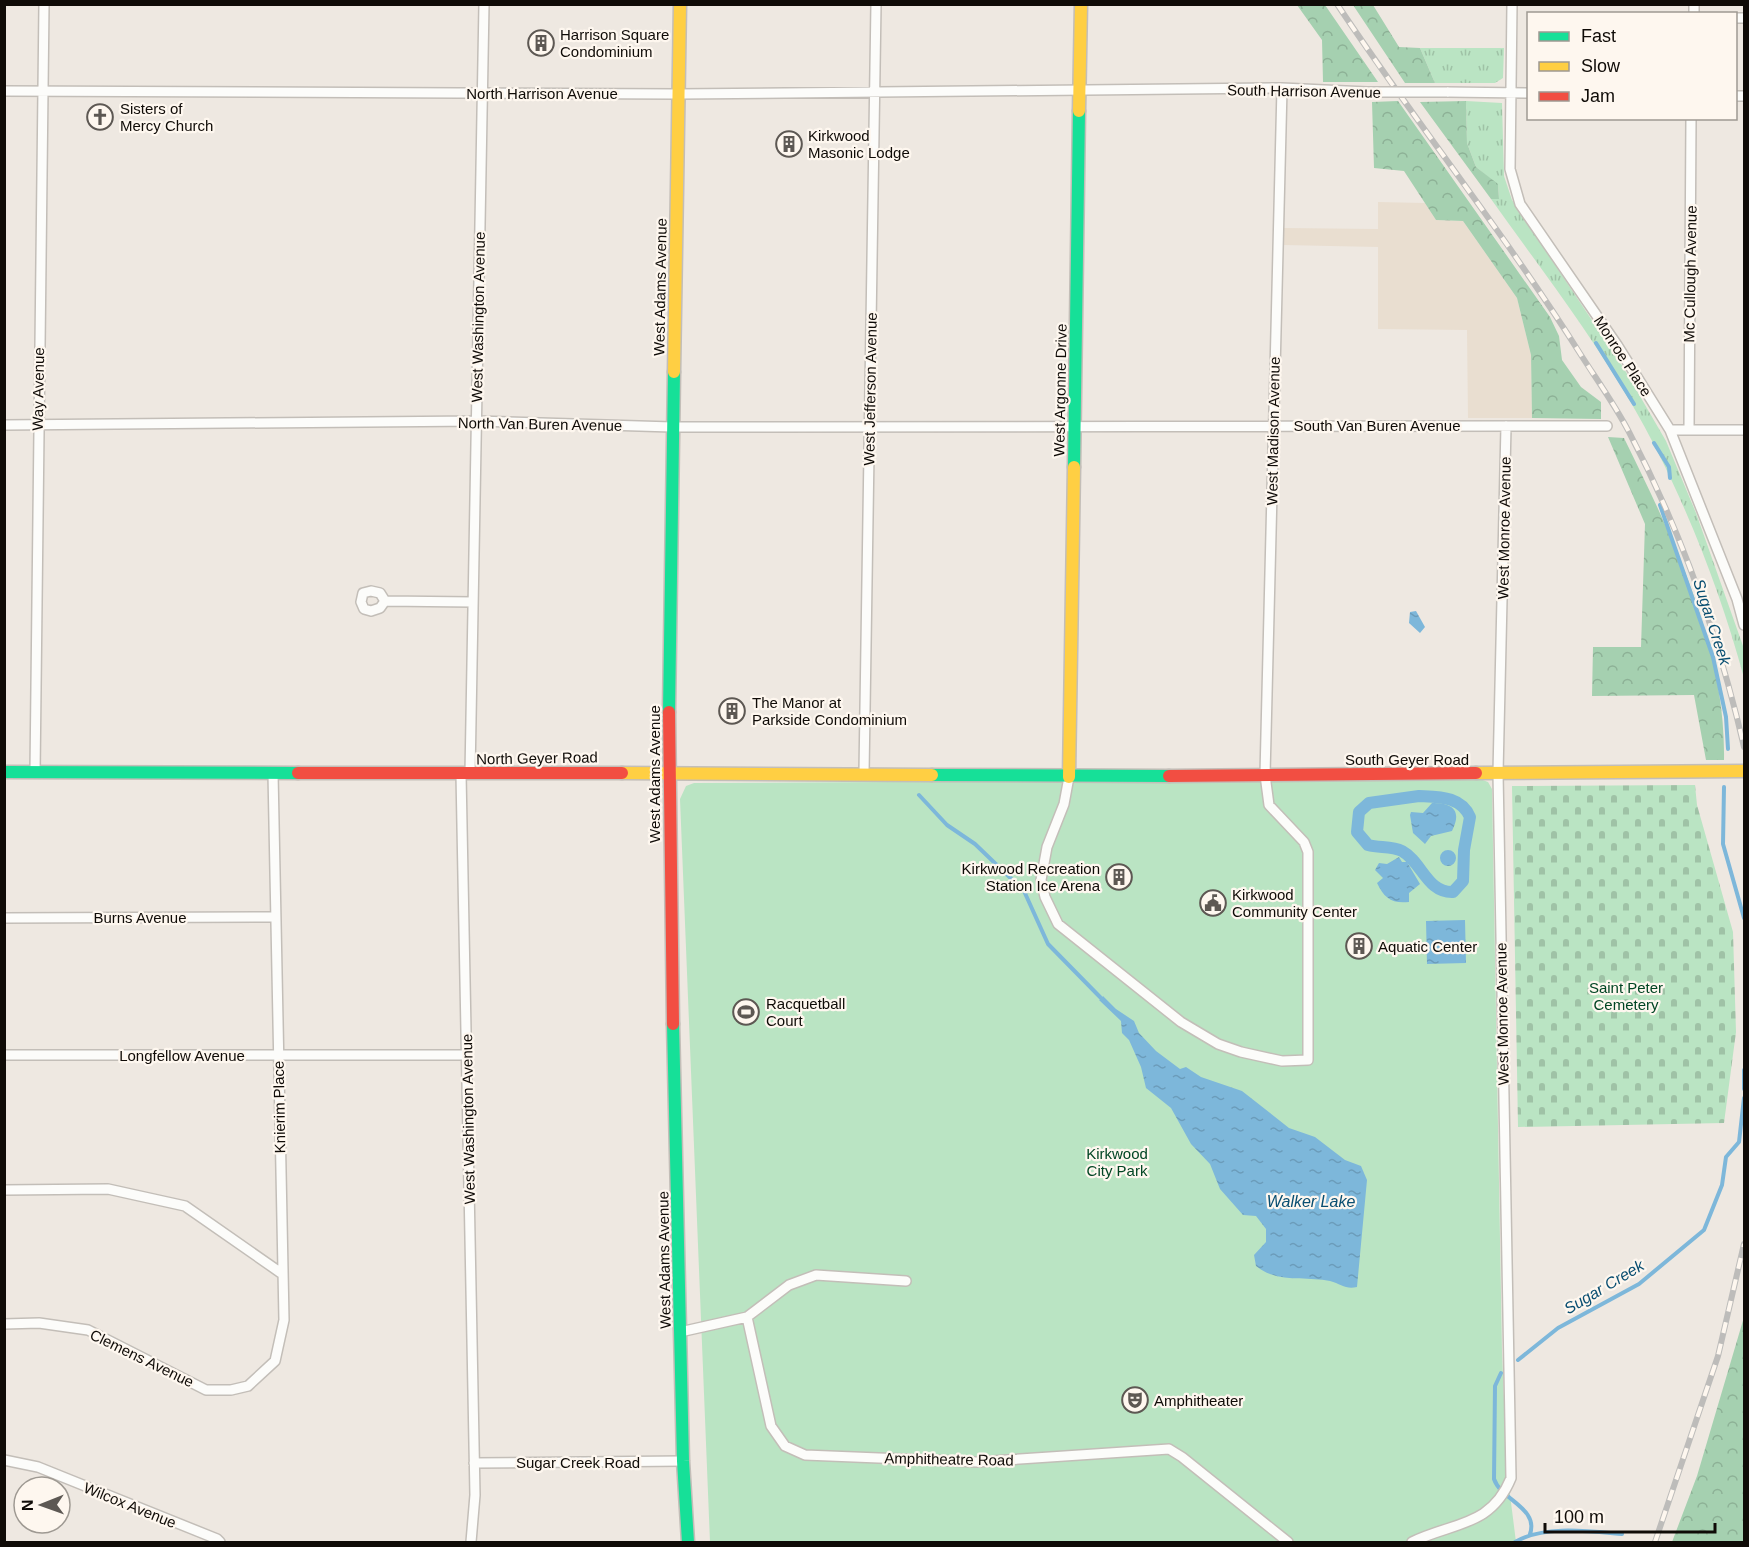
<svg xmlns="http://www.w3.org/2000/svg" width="1749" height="1547" viewBox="0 0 1749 1547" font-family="Arial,sans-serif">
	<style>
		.built { fill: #e9ded0 }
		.grass { fill: url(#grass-tufts) }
		.forest { fill: url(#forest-crowns) }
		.cemetery { fill: url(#cemetery-stones) }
		.green { fill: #bae4c3 }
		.water { fill: url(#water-ripples) }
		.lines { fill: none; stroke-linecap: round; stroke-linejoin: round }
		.stream { stroke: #7db7da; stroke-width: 4 }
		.canal { stroke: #7db7da; stroke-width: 12 }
		.street-casing { stroke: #c3beb8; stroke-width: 12 }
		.fast-casing { stroke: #c3beb8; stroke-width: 15 }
		.slow-casing { stroke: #c3beb8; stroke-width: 15 }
		.jam-casing { stroke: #c3beb8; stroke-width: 15 }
		.street { stroke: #fcfcfa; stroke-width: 9 }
		.fast { stroke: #16e098; stroke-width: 12 }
		.slow { stroke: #ffcf43; stroke-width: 12 }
		.jam { stroke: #f24e42; stroke-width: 12 }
		.rail-casing { stroke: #bdbcba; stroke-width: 6 }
		.rail { stroke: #fef7ef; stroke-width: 4; stroke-dasharray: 11; stroke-linecap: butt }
		.street-bridge-casing { stroke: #c3beb8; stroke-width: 12; stroke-linecap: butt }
		.street-bridge { stroke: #fcfcfa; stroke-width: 9 }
		.labels { text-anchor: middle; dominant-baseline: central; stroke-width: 4.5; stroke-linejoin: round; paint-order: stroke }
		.poi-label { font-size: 15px; fill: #0f0b07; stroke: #fef7ef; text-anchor: start }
		.street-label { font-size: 15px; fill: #0f0b07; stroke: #fef7ef }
		.park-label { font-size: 15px; fill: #004523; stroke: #fef7ef }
		.water-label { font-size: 16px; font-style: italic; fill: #094e71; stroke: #fef7ef }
	</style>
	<defs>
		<pattern id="grass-tufts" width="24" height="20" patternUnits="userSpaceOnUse" patternTransform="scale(1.5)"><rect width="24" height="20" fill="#bae4c3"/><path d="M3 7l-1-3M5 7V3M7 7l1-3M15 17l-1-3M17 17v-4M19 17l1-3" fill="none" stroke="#9fc2a6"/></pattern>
		<pattern id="forest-crowns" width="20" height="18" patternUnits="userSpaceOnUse" patternTransform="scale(1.5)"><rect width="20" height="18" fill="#a5d0b0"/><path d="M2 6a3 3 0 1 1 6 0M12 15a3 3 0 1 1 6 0" fill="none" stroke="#8db196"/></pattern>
		<pattern id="cemetery-stones" width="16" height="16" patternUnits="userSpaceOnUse" patternTransform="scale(1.5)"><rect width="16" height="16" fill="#bae4c3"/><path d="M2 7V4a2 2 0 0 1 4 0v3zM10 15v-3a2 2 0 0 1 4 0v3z" fill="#9fc2a6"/></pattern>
		<pattern id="water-ripples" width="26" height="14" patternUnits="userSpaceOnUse" patternTransform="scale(1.5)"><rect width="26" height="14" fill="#7db7da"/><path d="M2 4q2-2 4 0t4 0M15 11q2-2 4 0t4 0" fill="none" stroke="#6b9cba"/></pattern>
	</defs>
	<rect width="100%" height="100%" fill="#eee8e1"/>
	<path class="built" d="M1378,202L1425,203L1436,220L1463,221L1517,298L1531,355L1532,418H1468L1467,330L1378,329V247L1283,245L1284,228L1378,229Z"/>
	<path class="grass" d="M1420,48H1504L1503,78L1495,83H1435Z
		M1466,101L1502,103L1504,176L1512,200L1623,367L1666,441L1696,513L1743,646L1744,678C1719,585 1679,485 1630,401C1589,331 1538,265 1491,199H1499L1498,185L1476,167L1467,143Z"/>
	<path class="forest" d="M1297,5H1325L1378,82H1323L1322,40Z
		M1353,5H1373L1399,47L1420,48L1435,83H1405Z
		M1398,101L1550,317L1559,336L1562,360L1581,387L1601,402V419L1532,418L1531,355L1517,298L1463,221L1436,220L1404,171L1374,168L1372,102Z
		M1466,101L1467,143L1476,167L1498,184L1499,199H1491L1420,102Z
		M1608,437L1624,438C1673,538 1726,646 1724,760H1706L1694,695L1592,696L1593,647H1641L1645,524Z
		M1744,1317V1542H1672L1697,1476Z"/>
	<path class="cemetery" d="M1695,785L1697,805L1733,932L1736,1032L1724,1123L1518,1127L1512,786Z"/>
	<path class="green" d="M1480,779L1488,782L1492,789L1502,1352L1507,1471L1516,1542H710L680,799L686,786L694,783Z"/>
	<path class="water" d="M1416,611L1425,627L1420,633L1409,623L1410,612Z
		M1432,803C1451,803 1463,809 1452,831L1431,836L1425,844L1413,833L1410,815L1411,812L1423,813Z
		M1440 858a8 8 0 1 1 16 0a8 8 0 1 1-16 0Z
		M1399,857L1402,862H1407L1420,884L1409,893V902C1392,904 1384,898 1377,883L1383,878L1375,870L1379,863L1387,864Z
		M1465,920L1466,963L1427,964L1426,921Z
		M1103,996L1116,1009L1134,1021L1139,1033L1156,1051L1180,1069L1186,1067L1201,1077L1242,1091L1289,1128L1315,1137L1345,1160L1361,1166L1367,1180L1357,1287C1346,1290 1341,1284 1330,1281C1305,1276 1278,1284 1256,1266L1254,1255L1266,1242V1229L1256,1216L1243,1215L1220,1189L1210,1164L1191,1144L1171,1108L1146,1088L1141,1067L1129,1040L1122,1033L1121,1021L1099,1000Z"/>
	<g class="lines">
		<path class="stream" d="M1596,343L1634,404
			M1654,443L1669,467L1670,478
			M1660,505L1713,657L1726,717L1728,749
			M1724,787L1723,844L1744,918
			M919,795L947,825L975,844L1024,891L1048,944L1100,997
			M1744,1070V1089
			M1518,1360L1558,1328L1639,1284L1704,1230L1722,1185L1726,1157L1739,1142L1744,1098
			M1501,1373L1495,1386L1494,1479C1501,1500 1539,1508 1530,1534
			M1515,1542C1544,1525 1588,1531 1622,1534"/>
		<path class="canal" d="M1419,796C1439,797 1461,796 1470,817L1464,850L1463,881L1453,892C1427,893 1422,862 1402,851C1392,846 1379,848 1368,845L1357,832L1359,812L1369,803Z"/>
		<g class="street-casing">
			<path id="street" d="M1512,4L1510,169L1520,204L1617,345L1670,430L1737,599L1744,625
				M1694,14V4
				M1736,18H1744
				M4,91L678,94L1282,88L1367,92
				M1447,92L1528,93
				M1736,96H1744
				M4,425L477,421L672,427L1607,426
				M1670,430H1744
				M1689,430L1691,118
				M385,601L380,608L371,611L364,609L361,602L363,593L371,591L380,593L385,601L473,602
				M35,773L44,4
				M864,773L876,4
				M461,774L475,1495L471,1542
				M470,774L484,4
				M1069,777L1064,804L1047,847L1041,880L1045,897L1058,924L1181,1022L1218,1044L1241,1052L1282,1061L1308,1060V852L1304,842L1269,805L1265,775L1282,88
				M4,918L276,917
				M4,1055H467
				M4,1190L108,1189L185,1206L281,1273
				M747,1317L771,1426L785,1446L805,1455L977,1462L1169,1449L1182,1457L1288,1542
				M4,1324L39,1323L88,1330L206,1390H231L248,1386L275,1361L284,1320L273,773
				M680,1332L747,1317L789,1285L816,1275L906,1281
				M4,1460L38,1467L217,1539L220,1542
				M474,1463L683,1461
				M1412,1542C1453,1522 1491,1527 1511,1478L1498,773L1506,426"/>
		</g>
		<g class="fast-casing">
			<path id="fast" d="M1074,467L1079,111
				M669,712L674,372
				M4,772L298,773
				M932,775L1169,776
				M673,1024L683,1461L688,1542"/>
		</g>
		<g class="slow-casing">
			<path id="slow" d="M1079,111L1081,4
				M674,372L680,4
				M622,773L932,775
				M1476,773L1744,771
				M1069,777L1074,467"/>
		</g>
		<g class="jam-casing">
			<path id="jam" d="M669,712L673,1024
				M298,773H622
				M1169,776L1476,773"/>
		</g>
		<use href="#street" class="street"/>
		<use href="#fast" class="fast"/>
		<use href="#slow" class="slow"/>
		<use href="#jam" class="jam"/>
		<g class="rail-casing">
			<path id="rail" d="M1337,4C1416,123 1505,234 1581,355C1597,380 1615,405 1629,432C1681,531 1719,638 1744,747
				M1655,1542L1718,1356L1744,1244"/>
		</g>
		<use href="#rail" class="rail"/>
		<g class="street-bridge-casing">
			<path id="street-bridge" d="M1367,92H1447"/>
		</g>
		<use href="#street-bridge" class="street-bridge"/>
	</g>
	<defs>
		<g id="building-ring" transform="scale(1.35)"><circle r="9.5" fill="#fef7ef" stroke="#5d5853" stroke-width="1.5"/><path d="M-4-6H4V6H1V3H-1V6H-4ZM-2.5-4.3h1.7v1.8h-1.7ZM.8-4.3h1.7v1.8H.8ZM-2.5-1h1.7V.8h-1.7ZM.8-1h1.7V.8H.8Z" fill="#5d5853"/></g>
		<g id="church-ring" transform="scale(1.35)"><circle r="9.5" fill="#fef7ef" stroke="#5d5853" stroke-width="1.5"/><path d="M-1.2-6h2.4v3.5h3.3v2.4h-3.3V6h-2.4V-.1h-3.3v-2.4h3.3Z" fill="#5d5853"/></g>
		<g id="civic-ring" transform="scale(1.35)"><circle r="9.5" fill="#fef7ef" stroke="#5d5853" stroke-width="1.5"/><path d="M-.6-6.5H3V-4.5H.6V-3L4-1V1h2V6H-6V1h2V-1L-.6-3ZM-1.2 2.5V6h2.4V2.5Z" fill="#5d5853"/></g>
		<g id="stadium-ring" transform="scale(1.35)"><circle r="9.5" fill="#fef7ef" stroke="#5d5853" stroke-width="1.5"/><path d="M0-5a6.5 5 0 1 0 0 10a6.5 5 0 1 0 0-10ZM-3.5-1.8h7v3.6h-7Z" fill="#5d5853"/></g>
		<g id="theatre-ring" transform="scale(1.35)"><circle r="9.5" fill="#fef7ef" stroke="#5d5853" stroke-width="1.5"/><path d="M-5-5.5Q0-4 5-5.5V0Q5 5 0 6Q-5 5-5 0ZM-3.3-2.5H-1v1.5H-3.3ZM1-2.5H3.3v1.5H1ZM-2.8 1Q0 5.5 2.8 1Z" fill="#5d5853"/></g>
	</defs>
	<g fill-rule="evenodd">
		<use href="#building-ring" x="541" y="43"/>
		<use href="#church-ring" x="100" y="117"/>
		<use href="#building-ring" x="789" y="144"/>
		<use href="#building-ring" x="732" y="711"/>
		<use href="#building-ring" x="1119" y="877"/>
		<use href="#civic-ring" x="1213" y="903"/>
		<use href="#building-ring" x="1359" y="946"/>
		<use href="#stadium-ring" x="746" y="1012"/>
		<use href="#theatre-ring" x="1135" y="1400"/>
	</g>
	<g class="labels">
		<g class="poi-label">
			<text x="560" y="34">Harrison Square<tspan x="560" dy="17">Condominium</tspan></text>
			<text x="120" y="108">Sisters of<tspan x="120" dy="17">Mercy Church</tspan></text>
			<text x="808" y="135">Kirkwood<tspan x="808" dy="17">Masonic Lodge</tspan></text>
			<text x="752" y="702">The Manor at<tspan x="752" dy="17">Parkside Condominium</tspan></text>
			<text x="1100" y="868" text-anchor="end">Kirkwood Recreation<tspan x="1100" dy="17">Station Ice Arena</tspan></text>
			<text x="1232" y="894">Kirkwood<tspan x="1232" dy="17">Community Center</tspan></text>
			<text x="1378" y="946">Aquatic Center</text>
			<text x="766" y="1003">Racquetball<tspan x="766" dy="17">Court</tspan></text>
			<text x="1154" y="1400">Amphitheater</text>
		</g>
		<g class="street-label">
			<text transform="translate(1304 91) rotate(1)">South Harrison Avenue</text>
			<text x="542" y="93">North Harrison Avenue</text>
			<text transform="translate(1690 274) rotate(-89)">Mc Cullough Avenue</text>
			<text transform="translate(660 287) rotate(-89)">West Adams Avenue</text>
			<text transform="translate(478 317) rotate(-89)">West Washington Avenue</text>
			<text transform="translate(1623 356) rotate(57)">Monroe Place</text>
			<text transform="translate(38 389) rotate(-89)">Way Avenue</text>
			<text transform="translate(870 389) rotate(-89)">West Jefferson Avenue</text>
			<text transform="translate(1060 390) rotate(-89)">West Argonne Drive</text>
			<text transform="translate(540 424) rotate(1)">North Van Buren Avenue</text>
			<text x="1377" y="425">South Van Buren Avenue</text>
			<text transform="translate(1273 431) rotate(-89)">West Madison Avenue</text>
			<text transform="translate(1504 528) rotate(-89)">West Monroe Avenue</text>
			<text transform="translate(537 758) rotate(-1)">North Geyer Road</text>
			<text x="1407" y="759">South Geyer Road</text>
			<text transform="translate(654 774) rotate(-90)">West Adams Avenue</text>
			<text x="140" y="917">Burns Avenue</text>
			<text transform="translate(1502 1014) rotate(-91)">West Monroe Avenue</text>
			<text x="182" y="1055">Longfellow Avenue</text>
			<text transform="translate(279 1107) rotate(-91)">Knierim Place</text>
			<text transform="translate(468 1119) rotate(-91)">West Washington Avenue</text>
			<text transform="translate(664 1260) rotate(-91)">West Adams Avenue</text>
			<text transform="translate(142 1358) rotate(26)">Clemens Avenue</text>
			<text transform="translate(949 1459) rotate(1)">Amphitheatre Road</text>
			<text x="578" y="1462">Sugar Creek Road</text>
			<text transform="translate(130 1505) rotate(22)">Wilcox Avenue</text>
		</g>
		<g class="park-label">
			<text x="1626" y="987">Saint Peter<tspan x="1626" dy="17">Cemetery</tspan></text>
			<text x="1117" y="1153">Kirkwood<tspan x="1117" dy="17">City Park</tspan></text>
		</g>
		<g class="water-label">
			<text transform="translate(1712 622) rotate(72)">Sugar Creek</text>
			<text x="1311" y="1201">Walker Lake</text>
			<text transform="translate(1604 1287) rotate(-31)">Sugar Creek</text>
		</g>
	</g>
	<rect width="1749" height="1547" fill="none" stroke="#0f0b07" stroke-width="12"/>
	<rect x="1527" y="12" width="210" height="108" fill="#fef7ef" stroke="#9e9992" stroke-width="1.5"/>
	<rect x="1539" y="32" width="30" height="9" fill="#16e098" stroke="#9e9992" stroke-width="1.5"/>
	<text x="1581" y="42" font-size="18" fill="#0f0b07">Fast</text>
	<rect x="1539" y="62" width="30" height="9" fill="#ffcf43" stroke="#9e9992" stroke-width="1.5"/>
	<text x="1581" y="72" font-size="18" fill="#0f0b07">Slow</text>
	<rect x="1539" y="92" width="30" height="9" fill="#f24e42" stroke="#9e9992" stroke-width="1.5"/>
	<text x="1581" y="102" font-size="18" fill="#0f0b07">Jam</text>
	<g transform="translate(42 1505) rotate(269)"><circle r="28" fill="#fef7ef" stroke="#9e9992" stroke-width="1.5"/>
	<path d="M0-4.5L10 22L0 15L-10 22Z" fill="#5d5853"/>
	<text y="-9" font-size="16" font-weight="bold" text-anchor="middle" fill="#0f0b07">N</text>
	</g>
	<path d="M1545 1523v9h170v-9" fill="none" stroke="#0f0b07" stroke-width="3"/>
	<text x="1554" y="1523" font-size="18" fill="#0f0b07" stroke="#fef7ef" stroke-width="4.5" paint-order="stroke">100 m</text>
</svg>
